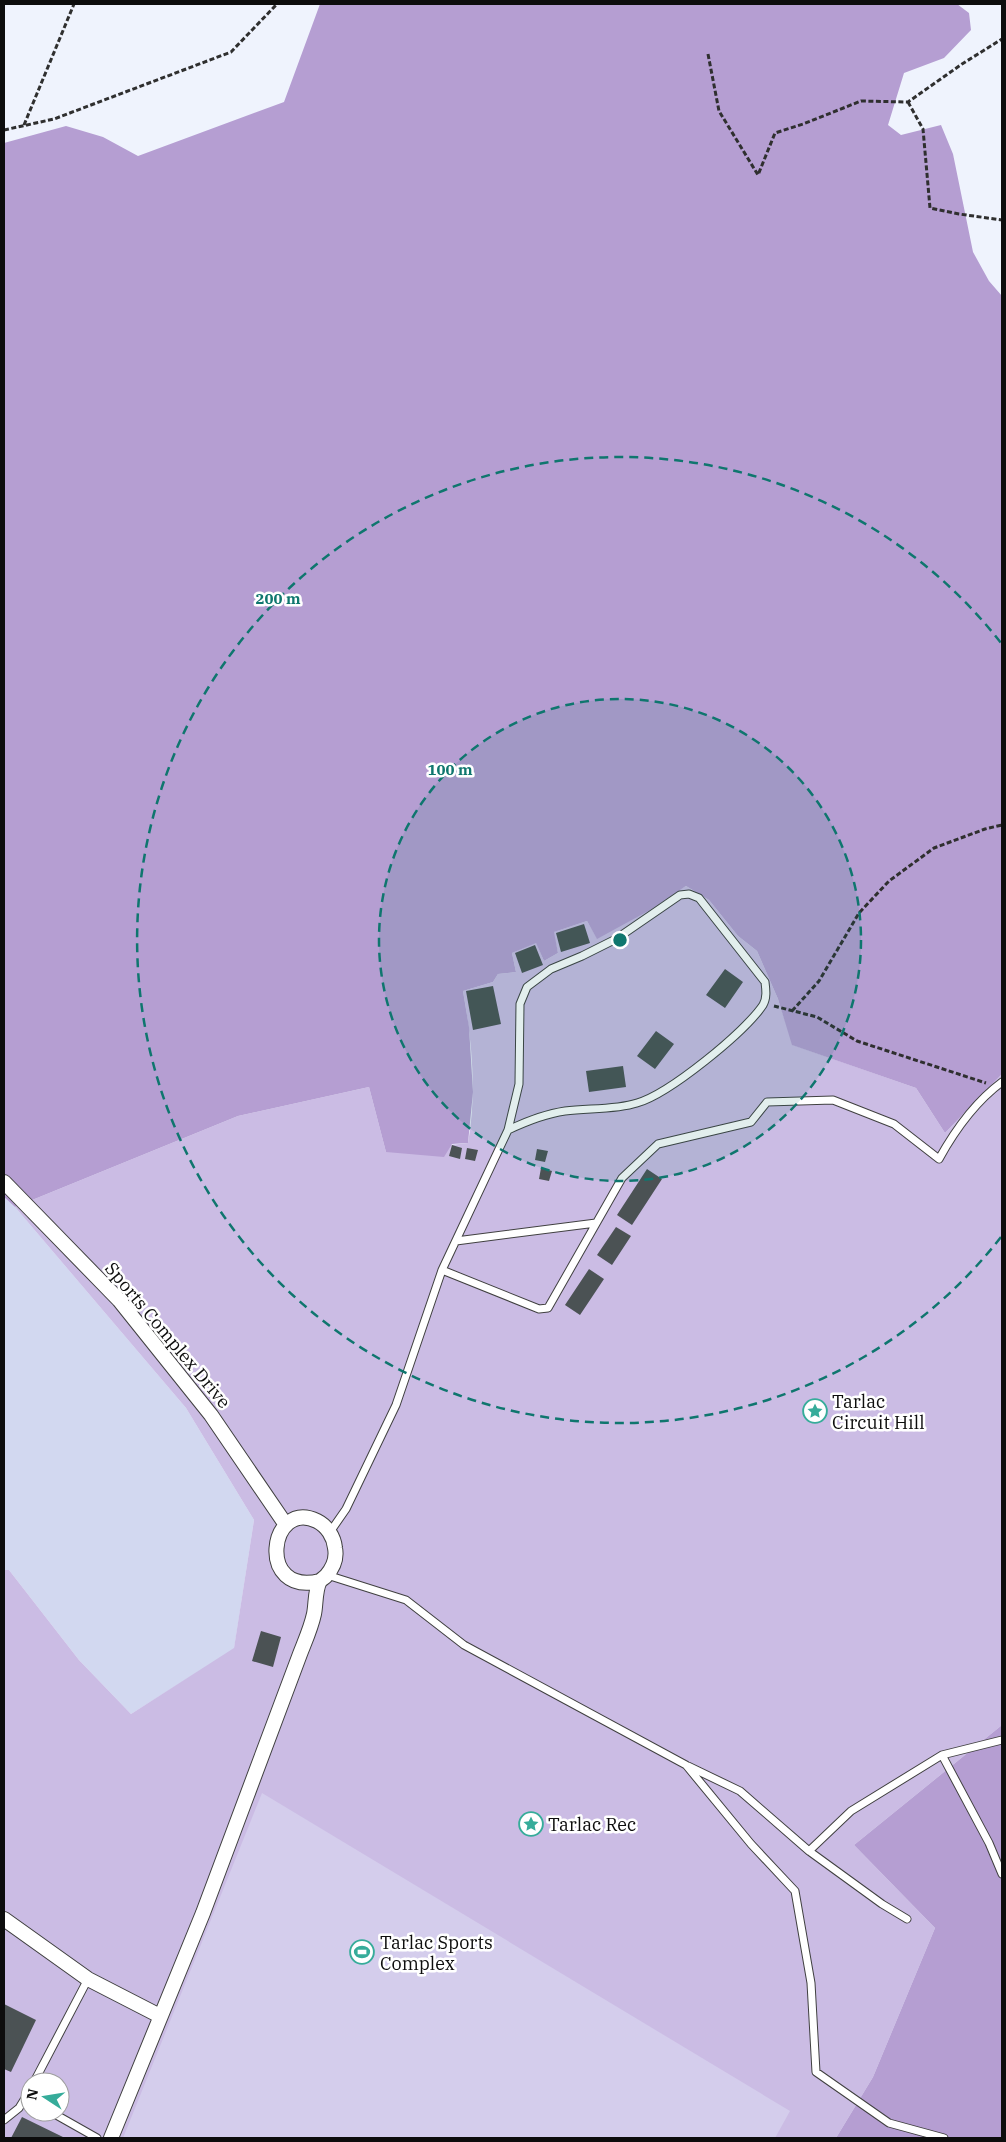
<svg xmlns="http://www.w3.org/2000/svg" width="1006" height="2142" viewBox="0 0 1006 2142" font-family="'IBM Plex Serif',serif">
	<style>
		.farmland { fill: #d2d8f0 }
		.green { fill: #cbbce4; fill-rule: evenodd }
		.forest { fill: #b59ed2 }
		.pitch { fill: #d4cdec }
		.building { fill: #4b5254 }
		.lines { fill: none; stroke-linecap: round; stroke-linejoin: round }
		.service-casing { stroke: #404040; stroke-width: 9 }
		.minor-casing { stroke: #404040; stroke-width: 16 }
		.path { stroke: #2f2f2f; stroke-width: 3; stroke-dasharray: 5 2.5; stroke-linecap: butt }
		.service { stroke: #fff; stroke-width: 7 }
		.minor { stroke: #fff; stroke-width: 14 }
		.ring { fill: none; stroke: #0f766e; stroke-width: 2.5; stroke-dasharray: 9 6 }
		.labels { text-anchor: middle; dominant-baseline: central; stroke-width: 5; stroke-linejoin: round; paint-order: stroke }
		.street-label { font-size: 18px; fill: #0d0d0d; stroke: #fff }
		.poi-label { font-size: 18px; fill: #0d0d0d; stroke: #fff; text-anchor: start }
		.centre { fill: #0f766e; stroke: #fff; stroke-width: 2.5 }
		.ring-label { font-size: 15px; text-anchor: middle; font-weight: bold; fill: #0f766e; stroke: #fff; stroke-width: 5; stroke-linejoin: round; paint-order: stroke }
	</style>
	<rect width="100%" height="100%" fill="#eff3fd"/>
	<path class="farmland" d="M4,1197L15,1207L186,1408L254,1520L234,1649L131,1714L79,1660L9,1570H4Z"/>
	<path class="green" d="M686,886L709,900L738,936L757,951L778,999L793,1045L916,1088L945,1133L1002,1074V1725L854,1845L935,1928L873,2077L836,2138H4V1570H9L79,1660L131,1714L234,1648L254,1520L186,1408L15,1207L238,1116L369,1087L386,1152L468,1143C477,1093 472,1041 463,991L493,982L498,974L516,972L512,953L536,942L544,961L558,953L553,932L587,921L597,938ZM30,2082H60V2112H30Z"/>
	<path class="forest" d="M320,4H957L969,13L971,30L944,58L904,73L888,125L901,135L941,125L953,154L973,252L989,281L1002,296V1074L945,1133L916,1088L792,1045L778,999L757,951L738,936L709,900L686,886L650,910L597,939L587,921L554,932L558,953L544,961L536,943L512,953L516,972L498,974L493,982L463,991L469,1027L473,1092L468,1143L452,1144L444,1157L386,1152L369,1087L238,1116L15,1207L4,1197V143L66,126L103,137L138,156L284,102Z
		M1002,1725V2138H836L873,2077L935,1928L854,1845Z"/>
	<path class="pitch" d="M262,1793L790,2111L775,2138H123Z"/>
	<path class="building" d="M584,924L590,943L561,952L556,933Z
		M535,945L543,965L522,973L515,953Z
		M725,969L743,982L725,1008L706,995Z
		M493,986L501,1024L473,1030L466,991Z
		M656,1031L674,1044L655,1069L637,1056Z
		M623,1066L626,1087L589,1092L586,1071Z
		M452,1145L462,1148L460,1159L449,1156Z
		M467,1148L478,1150L475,1161L465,1159Z
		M537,1149L548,1151L545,1162L535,1160Z
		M541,1168L552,1171L549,1181L539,1179Z
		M647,1169L662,1179L632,1225L617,1215Z
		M616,1227L631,1236L612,1265L597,1255Z
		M589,1269L604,1279L580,1315L565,1305Z
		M261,1631L281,1637L273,1667L252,1661Z
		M4,2004L36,2020L11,2072L4,2069Z
		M22,2117L65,2138H11Z"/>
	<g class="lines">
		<g class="service-casing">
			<path id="service" d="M456,1241L596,1223
				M442,1270L539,1309L548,1308L622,1178L658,1144L751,1122L767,1102L833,1100L894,1124L939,1159C955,1130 975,1102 1002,1082
				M330,1532L346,1509L396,1405L442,1270L508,1130L519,1084L520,1004L527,987L551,969L582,956L616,939L680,895L689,894L699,898L765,982C766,990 767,998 763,1005C745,1032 669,1094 637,1103C615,1110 589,1108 565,1111C544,1114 527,1121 508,1130
				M327,1575L406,1600L464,1645L686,1765L751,1844L795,1891L811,1983L816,2072L889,2123L944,2138
				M942,1755L989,1843L1002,1874
				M688,1766L740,1791L809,1851L882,1904L907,1919
				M809,1851L851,1811L942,1755L1002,1740
				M34,2082L88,1979
				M51,2112L97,2138
				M4,2120L19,2108L30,2090"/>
		</g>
		<g class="minor-casing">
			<path id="minor" d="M4,1182L119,1300L211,1415L286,1525
				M4,1919L88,1979L160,2016
				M111,2138L203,1913L300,1654C305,1641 311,1628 314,1614C316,1605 315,1589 320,1581C322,1579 324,1578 326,1576C333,1568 337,1558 335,1548C334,1537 327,1526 317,1521C269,1498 256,1597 320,1581"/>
		</g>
		<path class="path" d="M708,54L719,111L758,175L775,133L803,124L861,101L908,102L962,64L1002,39
			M908,102L923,129L930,208L959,214L1002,220
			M24,125L74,4
			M4,130L54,119L231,52L277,4
			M774,1006L817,1017L857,1041L986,1083
			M792,1011L819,981L859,913L889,881L934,848L985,829L1002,825"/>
		<use href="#service" class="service"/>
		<use href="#minor" class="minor"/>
	</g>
	<circle cx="620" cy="940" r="241" fill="#0f766e" fill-opacity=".12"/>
	<g class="ring">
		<circle cx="620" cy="940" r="241"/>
		<path d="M1001 1237A483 483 0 1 1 1001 643"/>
	</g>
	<defs>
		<g id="sight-ring" transform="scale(1.25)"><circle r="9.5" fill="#fff" stroke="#36ac9a" stroke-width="1.5"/><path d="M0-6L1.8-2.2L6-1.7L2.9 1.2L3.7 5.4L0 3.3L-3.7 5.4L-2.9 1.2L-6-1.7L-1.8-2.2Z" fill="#36ac9a"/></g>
		<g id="stadium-ring" transform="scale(1.25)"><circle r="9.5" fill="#fff" stroke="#36ac9a" stroke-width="1.5"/><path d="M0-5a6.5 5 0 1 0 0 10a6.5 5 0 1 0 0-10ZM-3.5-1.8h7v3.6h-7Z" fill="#36ac9a"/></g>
	</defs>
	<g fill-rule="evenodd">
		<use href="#sight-ring" x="815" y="1411"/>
		<use href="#sight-ring" x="531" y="1824"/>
		<use href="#stadium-ring" x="362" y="1952"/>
	</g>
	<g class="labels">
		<g class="street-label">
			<text transform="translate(168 1335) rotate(50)">Sports Complex Drive</text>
		</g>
		<g class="poi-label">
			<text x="832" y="1401">Tarlac<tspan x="832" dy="21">Circuit Hill</tspan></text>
			<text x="548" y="1824">Tarlac Rec</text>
			<text x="380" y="1942">Tarlac Sports<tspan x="380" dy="21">Complex</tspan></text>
		</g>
	</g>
	<circle cx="620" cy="940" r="8" class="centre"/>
	<g class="ring-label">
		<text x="278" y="604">200 m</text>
		<text x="450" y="775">100 m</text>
	</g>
	<rect width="1006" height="2142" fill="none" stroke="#0d0d0d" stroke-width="10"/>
	<g transform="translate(45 2097) rotate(282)"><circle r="24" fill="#ffffff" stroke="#9e9e9e"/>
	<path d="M0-4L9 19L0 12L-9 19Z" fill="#36ac9a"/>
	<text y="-8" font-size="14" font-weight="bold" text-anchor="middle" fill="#0d0d0d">N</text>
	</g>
</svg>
